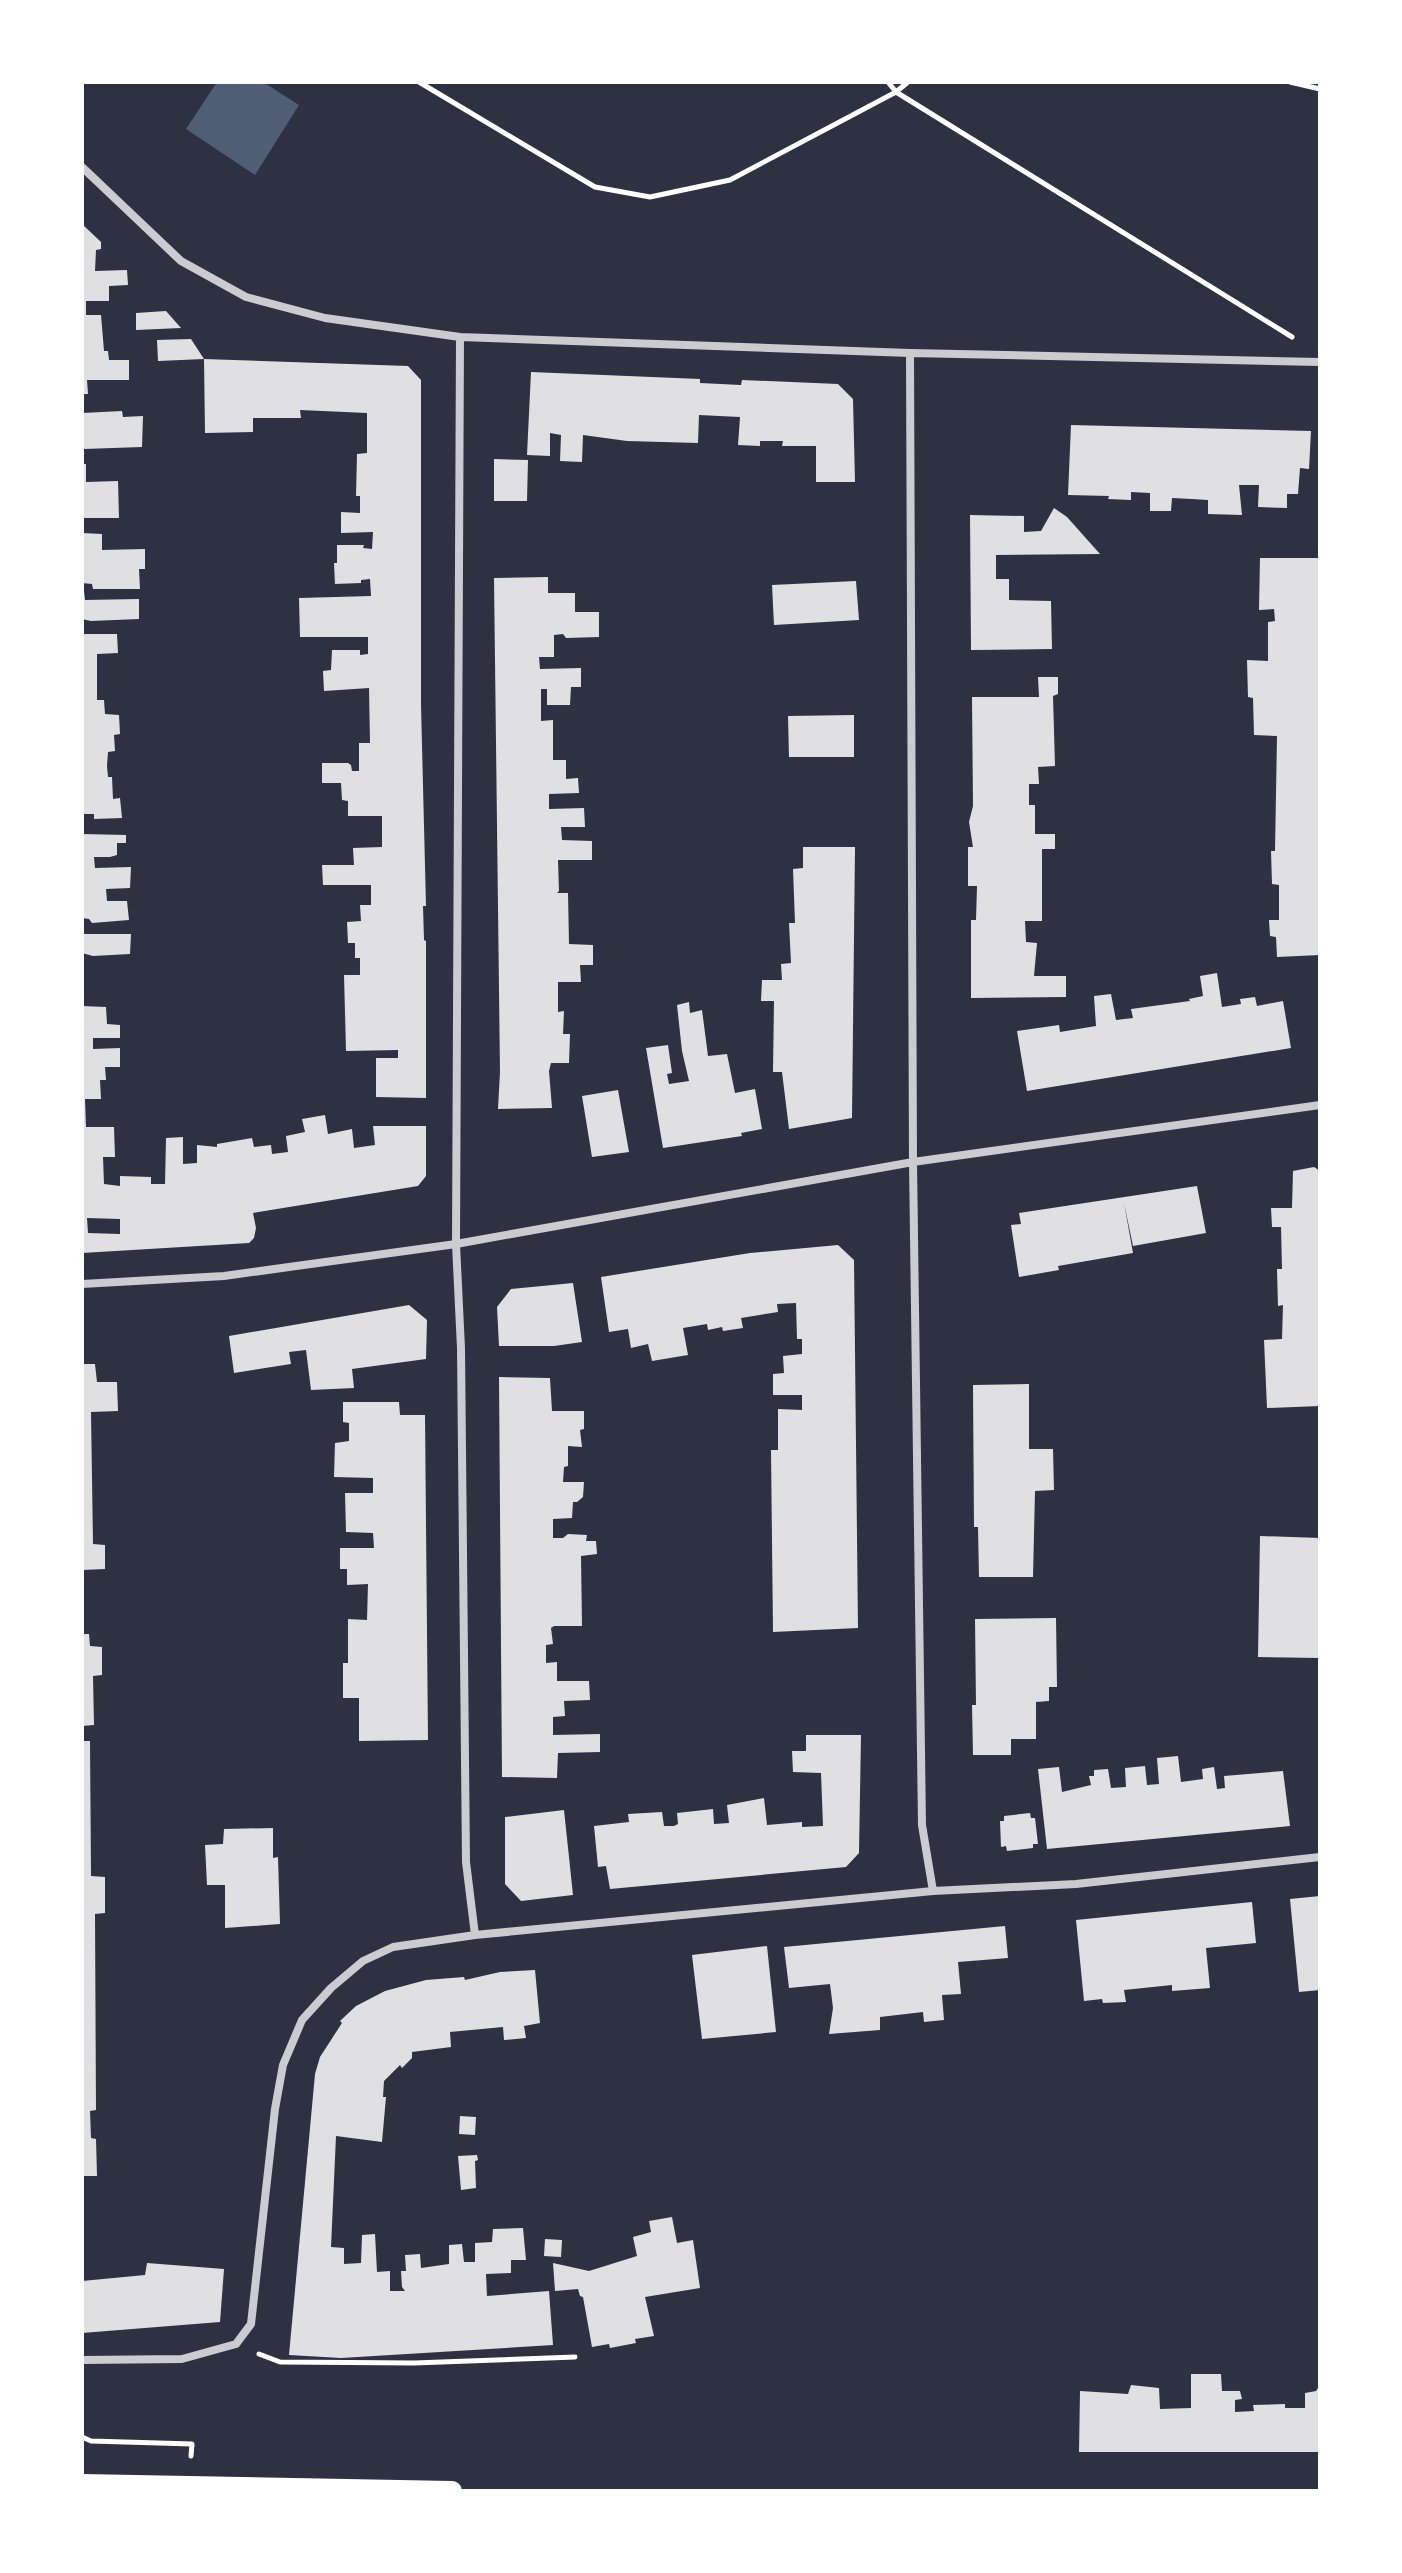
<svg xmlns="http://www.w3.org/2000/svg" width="1402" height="2573" viewBox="0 0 1402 2573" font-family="Helvetica,sans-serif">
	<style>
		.water { fill: #4f5d75 }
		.building { fill: #e0e0e3; fill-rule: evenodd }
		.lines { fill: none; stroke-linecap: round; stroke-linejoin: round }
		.path { stroke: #fff; stroke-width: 5 }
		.minor { stroke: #caccd0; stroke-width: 8 }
		.primary { stroke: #fff; stroke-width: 20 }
	</style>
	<rect width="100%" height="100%" fill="#2d3142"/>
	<path class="water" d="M217,82H263L299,105L255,175L186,129Z"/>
	<path class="building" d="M82,224L101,242V249L96,250L95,271L127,270L128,285L109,286V301H86V315H101L104,351H108L109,360H129V380H87L88,394H82Z
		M166,311L181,328L136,330V313Z
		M191,339L204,359L158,361L157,340Z
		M204,359L408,366L421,380V705L426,906H423L424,940L426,941V1098L376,1097V1058H398V1050L346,1051L344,975H360V958H355V943H348L347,922L361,921L360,905H371V885H323L322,865H354L353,848L382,847V816H348V801L342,800L341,783H322V763H348L351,765L352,771H359V743H370L369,688L324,691L323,671L331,670L332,650H360V655L368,654V637H300L299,598L371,596L370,579L361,580V583L335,584L334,563H337V545H364L363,548L372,549L373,532L341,533V512L360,513V496H356L357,454L367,453V413L300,410L301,418H253V432L205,433Z
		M531,372L700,379V383L741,385L742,380L838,384L853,399L855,482H816V446H782L783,441H760V446L738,445L740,417L699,415L698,443L627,441L583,435L582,462L560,461L561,435L550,433V456L527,455Z
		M122,411L123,417L143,416L142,447L84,449L82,413Z
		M1071,425L1311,431L1309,469L1300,468L1298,494H1287V508L1258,507L1259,485H1239L1242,515L1208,514V500L1192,499L1172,498L1171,511H1150V493L1131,492V500L1108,499L1109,496L1068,495Z
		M494,459L528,460L527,501H494Z
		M82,464H86V482L118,481L119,518H84L82,515Z
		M1054,508L1067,517L1100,554L996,555V579H1009V600L1051,601L1052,649L971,650L970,515L1024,516V532L1041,531Z
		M82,533L102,534V550L145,549V569H139L140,589H93L92,584L82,583Z
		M1260,558H1320V955L1277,957L1276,937L1270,936L1269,920H1279V885L1272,884L1271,851H1275L1277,736L1254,735L1253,698L1248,697L1247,660L1268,661V622L1275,621L1274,609L1259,610Z
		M548,577V593H575V612H599V637L566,638L563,634L554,635V657H539L540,669L581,668V687H571L570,705H547V689H541V721L553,720V760H566V779L578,778L579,793L549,794V809L584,808L585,827H561L562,840L592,841V860H558L559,891L557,893H568L569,944L593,945V965H580L581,982H558V1012L564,1011L563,1034H570L569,1063H551L549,1071L552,1108L498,1109L500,1072L494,578Z
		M856,581L859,620L774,625L772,585Z
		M82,591H84L85,600L139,599V619L91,621L82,619Z
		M82,634H117L118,653L97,654V700H104L105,714L119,715L120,734L114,735L115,751L108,752L107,766L108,777H112L113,799L120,798L122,818L94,819V814H82Z
		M1038,677H1058V694L1053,696L1055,766L1038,767L1039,784H1029V805H1035V834H1055V849H1042V921H1025L1026,942L1037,943L1034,976H1066V997L971,998V920H976L977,886H968V847H973L969,822L973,806L972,697H1039Z
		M854,715V757H789L788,716Z
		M82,834L126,835V843H117V855L110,857H94L95,868L131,867L130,888L106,889L107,901H127L129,920L92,923L89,919L82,918Z
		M803,847H855L852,1118L789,1129L782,1072H773L774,1001H761L762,980H782L781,964L791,963L789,923H795L793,869L803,868Z
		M82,934H131L130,954L93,956L82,953Z
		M1217,973L1222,1007L1241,1004L1240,999L1255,997L1257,1006L1283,1001L1291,1048L1027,1091L1017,1031L1059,1025L1060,1032L1096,1026L1094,996L1111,994L1116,1020L1133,1018L1131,1009L1190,1001L1189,999L1203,996L1200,976Z
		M689,1002L690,1013L702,1010L708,1056L727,1054L735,1093L755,1089L762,1129L741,1133L742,1136L663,1148L646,1048L668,1045L672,1073L667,1074L669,1084L689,1081L682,1051L677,1005Z
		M82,1006L106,1007L107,1024L120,1025V1038H93V1049L120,1048V1067H105L106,1080H100L101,1099H85L86,1127H114L115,1157H103L104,1184L120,1186V1176L151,1177V1184H165L166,1138L183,1137V1164L197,1163V1145L217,1147V1144L252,1138L254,1147L271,1145L272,1154L288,1152L286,1136L305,1132L302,1119L325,1115L328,1134L352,1129L354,1148L375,1145L373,1126H426V1176L418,1186L253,1213L256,1228L254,1238L249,1243L82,1253ZM87,1218L120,1219V1234L88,1233Z
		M618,1090L629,1152L592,1157L582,1096Z
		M1314,1167L1320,1171V1406L1267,1408L1264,1340L1282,1339L1283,1305L1278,1306L1277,1269H1282L1281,1227H1272L1271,1208H1292L1293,1171Z
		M1197,1186L1206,1233L1133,1246L1124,1203L1133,1253L1058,1266L1059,1270L1019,1277L1011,1225L1021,1224L1019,1213Z
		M838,1245L854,1260L858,1628L773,1632L771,1450H778V1409L802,1410V1395H773V1374L784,1373L783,1356L802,1354V1339H797L796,1303L777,1304L778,1312L741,1318L743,1328L723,1331L722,1327L708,1330L707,1324L683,1328L688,1355L652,1361L648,1344L631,1348L628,1329L609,1332L601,1277L750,1253Z
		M573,1283L582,1342L554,1346H499L497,1307L511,1289Z
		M409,1305L427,1320L426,1359L352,1369L354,1388L311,1390L306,1350L289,1352L291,1364L234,1373L229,1336Z
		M82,1364H95L97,1382H117L118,1411L91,1412L93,1544L105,1545V1569L82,1570Z
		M499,1377L550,1378L552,1411H584V1429L580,1430L582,1447L568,1446V1466L564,1467L563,1482H584L583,1497L577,1502H573L572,1518L553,1519V1538H563L568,1534L587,1535L586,1541H596L597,1554L581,1556L582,1626H554L551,1628L553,1644L546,1645V1663L557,1662V1681H589L590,1700L564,1701L565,1716L553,1717V1735L600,1734V1752L558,1753L557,1778L502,1777Z
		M1029,1384V1449H1053L1054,1490L1035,1491L1033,1577H979L978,1527H974L973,1385Z
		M343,1402H399L400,1415H425L428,1740L359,1741V1698H343V1663H348V1619L367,1620L368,1584L347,1585V1569H340V1548H374L373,1533L346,1532L345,1493H373V1478L334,1477L335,1443L349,1441V1423L343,1422Z
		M1260,1536L1320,1538V1658L1258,1657Z
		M1056,1618L1057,1687H1049V1701L1036,1702V1739H1011V1755H973L972,1705H976L975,1619Z
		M82,1634H89L90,1646L102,1647V1675L93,1676L94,1725L82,1726Z
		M806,1735H861L859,1853L846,1867L610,1889L606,1866L598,1867L594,1826L629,1822L628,1814L662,1812L664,1826H674L678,1824L677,1813L713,1809L714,1824L729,1823L727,1805L764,1798L767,1825L802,1822V1827L823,1826L821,1773L793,1772L792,1751H806Z
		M82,1741H90L91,1876L105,1877V1913L95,1914L96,2110L90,2111L91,2138L96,2139L97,2176H82Z
		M1178,1756L1181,1782L1203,1779L1202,1769L1214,1767L1217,1789L1225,1788L1224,1776L1283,1771L1290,1826L1047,1849L1038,1769L1059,1767L1062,1792L1091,1785L1089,1776H1094V1770L1108,1769L1111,1788L1126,1787L1125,1768L1145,1766L1147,1785L1159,1784L1157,1758Z
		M564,1810L573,1895L521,1901L505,1884V1817Z
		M1030,1813L1031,1818H1035L1038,1844H1033V1848L1007,1851L1006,1846L1001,1847L1000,1821H1004V1816Z
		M273,1828V1858L278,1857L280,1924L225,1928V1885H207L205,1845L223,1844L224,1829Z
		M1320,1896V1990L1299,1992L1290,1899Z
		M1252,1902L1256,1943L1206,1948L1210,1988L1172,1991V1985L1124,1990L1126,2002L1103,2003L1102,1999L1084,2001L1076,1920Z
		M1005,1926L1008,1958L958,1962L961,1994L942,1995L944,2020L924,2022L923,2012L880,2017V2030L829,2034L833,2008L830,1984L789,1988L784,1947Z
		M767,1946L776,2032L702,2039L692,1955Z
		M535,1970L540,2023L524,2026L526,2038L504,2040L503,2027L450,2032L451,2047L412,2052V2058L402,2068L400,2065L384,2081L383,2097H386L382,2142L336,2136L331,2247L344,2248V2264L361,2263L362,2235L375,2234L377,2272L390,2271V2291H405L402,2287L401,2271H406L405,2255L420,2254L421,2268L449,2264V2245L462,2244L464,2262H475V2243L492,2242L493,2229L523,2228L526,2260H511V2273L486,2274L487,2296L549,2291L553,2345L341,2358L289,2355L315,2074L320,2057L342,2023L340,2021L356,2006L385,1991L426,1980L464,1977L465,1980L500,1972Z
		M460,2116L476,2117L475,2135L459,2134Z
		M477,2155L478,2160L475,2161L476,2188L461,2190L458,2156Z
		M672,2217L677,2243L693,2240L700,2288L645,2297L654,2336L635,2339L636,2343L610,2348L609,2344L592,2347L583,2297L580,2296L578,2289L555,2291L553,2263L589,2271L637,2256L633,2237L651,2232L649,2221Z
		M545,2239L562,2240L561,2257L544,2256Z
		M147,2263L224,2269L220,2322L82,2333V2281L145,2275Z
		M1191,2374H1221L1222,2391H1240L1242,2399L1235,2400V2412L1254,2411L1253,2405L1285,2404V2408H1305V2393L1316,2391L1320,2385V2452H1079L1080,2391L1128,2394L1131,2385L1159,2388L1160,2409L1191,2408Z"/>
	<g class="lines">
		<path class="path" d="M419,82L595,187L650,197L730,180L896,92L908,82
			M888,82L896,92L1292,337
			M1290,82L1320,89
			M259,2354L280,2362L414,2363L575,2357
			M82,2437L91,2441L192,2444L191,2456"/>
		<path class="minor" d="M82,167L181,261L246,297L325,318L460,337L910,353L1320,362
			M460,337L456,1244L461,1348L466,1862L475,1935
			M910,353L913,1162L922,1825L933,1891
			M82,1284L224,1276L456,1244L913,1162L1320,1105
			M82,2360L182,2359L236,2344L251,2324L275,2109L283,2065L302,2020L331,1988L363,1961L393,1947L475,1935L933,1891L1076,1884L1320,1857"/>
		<path class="primary" d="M82,2484L452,2491"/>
	</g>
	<rect width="1402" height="2573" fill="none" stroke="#ffffff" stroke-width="168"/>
</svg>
